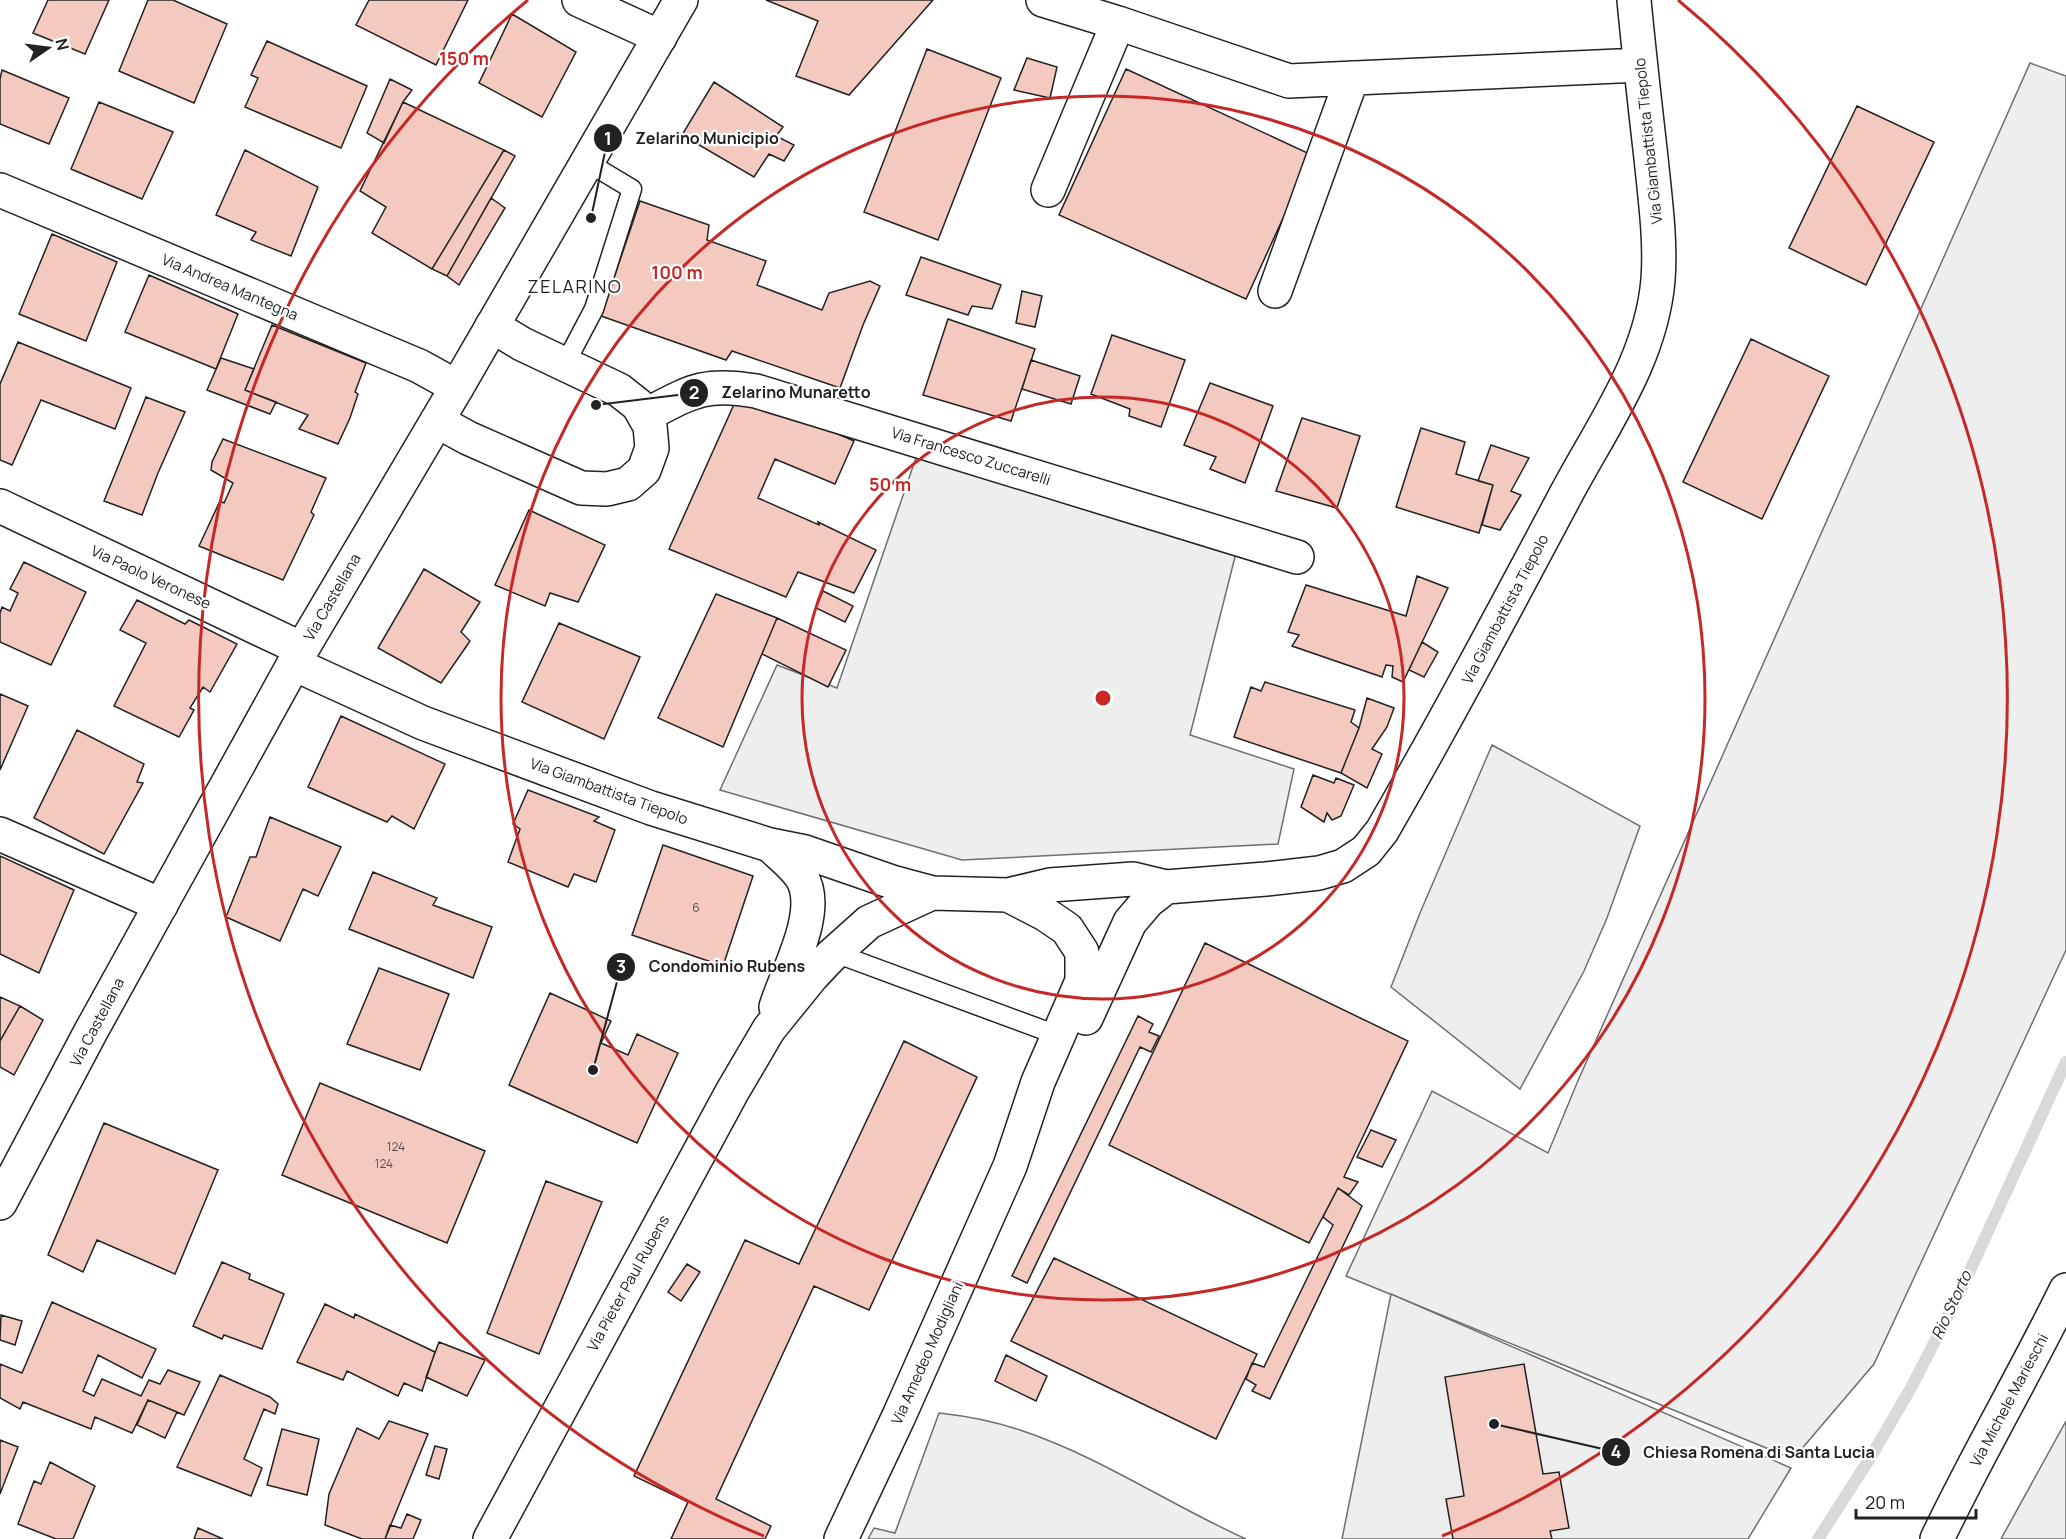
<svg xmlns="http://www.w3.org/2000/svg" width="2066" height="1539" viewBox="0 0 2066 1539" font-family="Manrope,sans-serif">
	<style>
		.green { fill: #eee; stroke: #6f6f6f; stroke-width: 1.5 }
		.parking { fill: #ededed; stroke: #6f6f6f; stroke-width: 1.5 }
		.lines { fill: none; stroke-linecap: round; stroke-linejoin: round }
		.stream { stroke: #d9d9d9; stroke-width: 12 }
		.building { fill: #f3c9c0; stroke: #222; stroke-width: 1.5 }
		.service-casing { stroke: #222; stroke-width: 21 }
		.minor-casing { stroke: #222; stroke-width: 36 }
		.tertiary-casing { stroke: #222; stroke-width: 36 }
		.primary-casing { stroke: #222; stroke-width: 36 }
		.service { stroke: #fff; stroke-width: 18 }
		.minor { stroke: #fff; stroke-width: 33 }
		.tertiary { stroke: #fff; stroke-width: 33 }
		.primary { stroke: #fff; stroke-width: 33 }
		.ring { fill: none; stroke: #c62828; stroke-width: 3 }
		.labels { text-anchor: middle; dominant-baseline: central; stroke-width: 4.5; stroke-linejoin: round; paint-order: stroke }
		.number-label { font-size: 12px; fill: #564c4a }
		.street-label { font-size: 15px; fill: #222; stroke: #fff }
		.water-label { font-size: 16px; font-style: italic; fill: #222; stroke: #fff }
		.quarter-label { font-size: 18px; letter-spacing: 1.5px; fill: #222; stroke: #fff }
		.centre { fill: #c62828; stroke: #fff; stroke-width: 3 }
		.ring-label { font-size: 18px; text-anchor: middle; font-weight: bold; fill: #c62828; stroke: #fff; stroke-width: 4.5; stroke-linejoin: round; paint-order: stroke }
		.leader { fill: none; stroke: #222; stroke-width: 2 }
		.callout-dot { fill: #222; stroke: #fff; stroke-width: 2 }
		.mark-label { font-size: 18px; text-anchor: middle; font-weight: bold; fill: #fff }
		.callout-label { font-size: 16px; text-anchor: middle; font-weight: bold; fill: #222; stroke: #fff; stroke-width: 4.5; stroke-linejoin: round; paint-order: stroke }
	</style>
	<rect width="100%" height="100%" fill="#fff"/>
	<path class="green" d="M2030,63L2066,76V950L1874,1364L1793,1459L1346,1276L1432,1091L1548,1153L1577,1083Z
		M920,446L1240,537L1190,735L1294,769L1278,844L962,860L720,790L777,665L837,688Z
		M939,1413C967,1416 993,1421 1020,1430C1099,1456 1170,1505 1246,1539H868L874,1528L895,1533Z
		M2066,1421V1539H2001Z"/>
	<path class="parking" d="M1492,745L1640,826L1607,918L1584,971L1520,1089L1391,987L1420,913Z
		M1391,1294L1791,1468L1748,1539H1342Z"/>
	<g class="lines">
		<path class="stream" d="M1818,1539L1872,1455L1912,1386L1961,1290L2066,1062"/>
	</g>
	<path class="building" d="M48,0H109L85,54L33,33Z
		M148,0H173L227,24L194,103L119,71Z
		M369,0H468L436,65L356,25Z
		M766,0H933L849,95L796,76L818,21Z
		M512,14L576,52L542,117L479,83Z
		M267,41L367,86L341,148L245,107L258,78L251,75Z
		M927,49L1001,78L938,240L864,212Z
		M1027,58L1057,67L1050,98L1014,90Z
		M1126,69L1312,155L1246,299L1059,215Z
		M2,70L69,98L49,144L0,124V79Z
		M390,79L412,90L403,102L384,143L367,133Z
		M714,82L783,127L776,136L794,145L784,161L769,154L754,177L682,135Z
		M99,102L173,132L142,199L71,169Z
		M403,102L504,150L432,269L372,233L386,207L360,191Z
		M1857,106L1934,142L1866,285L1789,248Z
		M245,150L318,187L291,256L251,240L256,232L216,215Z
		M504,150L515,156L447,276L432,269Z
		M491,198L505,208L459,285L447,276Z
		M640,201L709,225L707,240L766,261L757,285L822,310L829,293L870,281L880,286L863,325L840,388L732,351L726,360L601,316Z
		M52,234L117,262L86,341L19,314Z
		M921,257L1001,285L992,309L972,306L968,315L906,295Z
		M149,275L238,314L216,369L125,332Z
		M1022,291L1042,296L1035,327L1016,323Z
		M948,319L1035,349L1011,421L923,395Z
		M272,325L366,363L355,392L358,394L350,418L338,444L299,429L308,415L245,390Z
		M1112,335L1185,360L1161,427L1129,416L1130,409L1091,394Z
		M1751,339L1829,376L1762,519L1683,482Z
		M18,342L131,388L115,429L41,400L12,465L0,460V384Z
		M221,358L254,369L245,390L276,402L270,414L207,390Z
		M1031,360L1080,376L1071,404L1022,389Z
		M1210,383L1273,406L1245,483L1210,469L1216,457L1184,445Z
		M740,391L854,441L835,484L775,459L758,498L819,525L818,522L876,550L854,593L798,572L786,597L669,549Z
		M146,397L185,412L158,473L142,515L104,501Z
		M1302,418L1360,436L1337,508L1276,491Z
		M1421,428L1465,442L1456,474L1493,485L1479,533L1396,507Z
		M223,439L326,478L311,512L314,515L283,580L199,546L220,501L224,503L233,483L211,470L212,462Z
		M1491,445L1529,458L1511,491L1521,495L1500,530L1482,525L1493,485L1478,481Z
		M529,510L605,545L578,602L550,593L545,606L495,585Z
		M24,562L86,592L51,665L0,642V613L2,607L10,611L18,593L10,589Z
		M424,569L480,602L461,632L470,641L441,683L378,648Z
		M1417,576L1448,588L1403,682L1392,677L1393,666L1386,665L1382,677L1292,646L1299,635L1288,632L1306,585L1406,616Z
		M823,591L853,606L845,622L816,608Z
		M716,594L777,618L723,747L658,718Z
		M137,600L185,624L189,620L237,644L210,692L203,687L190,708L194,710L179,737L114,706L146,643L120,630Z
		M777,618L846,650L828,687L762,654Z
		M559,623L640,657L604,739L522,702Z
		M1422,642L1438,652L1424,677L1409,670Z
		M1265,682L1355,710L1351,722L1359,728L1341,773L1234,737L1251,687L1261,691Z
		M0,694L28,706L0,770Z
		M1367,698L1394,708L1387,727L1372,749L1382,754L1367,788L1341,773L1359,728Z
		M341,716L445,764L414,829L392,816L387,822L308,787Z
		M77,730L144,764L137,782L143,783L104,854L34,818Z
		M1313,775L1334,783L1336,778L1354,785L1341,816L1332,820L1327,813L1324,822L1301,807Z
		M528,790L599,817L594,821L615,830L596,882L574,874L568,887L508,862L520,829L513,824Z
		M270,817L341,847L318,896L303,889L280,941L226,917L250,857H256Z
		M663,845L753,876L723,966L632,935Z
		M0,856L74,890L39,973L0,954Z
		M373,872L437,898L433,905L492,927L473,978L349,929Z
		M1205,943L1408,1041L1344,1177L1358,1182L1349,1195L1338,1188L1309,1243L1109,1145Z
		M379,968L449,994L420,1070L347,1044Z
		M550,993L611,1021L601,1043L628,1055L637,1034L678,1053L637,1143L509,1085Z
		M0,997L20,1006L0,1041Z
		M20,1006L43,1020L14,1075L0,1067V1041Z
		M1138,1016L1153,1024L1149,1032L1159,1036L1151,1052L1140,1047L1027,1283L1012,1276Z
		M904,1041L977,1077L869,1310L814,1286L716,1499L771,1526L765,1539H671L688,1502L634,1476L745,1240L799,1264Z
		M320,1083L485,1151L447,1243L282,1175Z
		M104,1123L218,1170L175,1274L97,1240L83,1272L48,1255Z
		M1371,1130L1396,1140L1382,1167L1357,1157Z
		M546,1181L602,1202L539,1354L487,1333Z
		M1338,1188L1362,1206L1270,1399L1252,1391L1256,1385L1246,1379L1252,1363L1264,1367L1333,1225L1323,1217Z
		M1054,1258L1257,1354L1216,1439L1011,1341Z
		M222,1262L250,1274L249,1279L284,1294L262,1349L224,1335L222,1339L193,1326Z
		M687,1264L700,1272L681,1301L668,1292Z
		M52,1302L156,1349L142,1378L98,1355L83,1391L94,1396L102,1379L141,1396L149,1380L160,1384L168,1370L200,1382L184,1415L148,1400L132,1433L95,1417L91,1429L23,1402L20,1409L0,1398V1364L22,1373Z
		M325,1304L354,1318L355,1314L435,1352L422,1391L404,1383L398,1396L347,1371L343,1380L297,1362Z
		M1,1315L22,1321L15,1345L0,1340Z
		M439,1342L485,1360L467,1396L426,1377Z
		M1006,1355L1047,1376L1036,1401L995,1381Z
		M1524,1364L1543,1474L1559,1472L1569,1528L1550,1531L1552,1539H1453L1446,1499L1464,1496L1445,1377Z
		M220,1375L270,1397L278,1404L275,1414L264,1409L244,1459L262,1468L251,1496L177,1467Z
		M148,1400L177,1412L165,1438L137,1425Z
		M389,1421L428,1434L385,1539H362L325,1525L329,1494L357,1428L379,1439Z
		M282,1429L319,1439L307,1495L267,1485Z
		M0,1440L18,1447L0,1494Z
		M435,1446L447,1449L439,1479L426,1475Z
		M50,1462L95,1486L73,1539H56L18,1524L34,1481L41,1484Z
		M407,1514L421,1520L413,1539H385L390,1525L401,1528Z
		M198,1528L223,1539H194Z"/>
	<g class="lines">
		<g class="service-casing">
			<path id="service" d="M565,364L594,309L632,189L587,162
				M835,953L1057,1035"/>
		</g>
		<g class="minor-casing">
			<path id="minor" d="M579,0L660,37
				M1043,0L1118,23L1289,81L1640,65
				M0,190L419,366L457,387
				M1048,190L1118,23
				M1275,291L1352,78
				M646,415C691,392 703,382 756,391L1297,557
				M437,421L468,438L581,488L607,489L628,484L644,470L652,448L650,426L638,405L619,390L522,344L492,326
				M0,506L302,649
				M294,664L423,723L651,808L770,845L805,852L895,883L932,893
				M0,834L161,905
				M770,845C780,855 795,866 802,878C822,912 786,974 776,1007
				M1008,895L1050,885L1133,879L1166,887L1266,879L1319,873L1343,866L1366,851L1382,831C1445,722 1504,611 1563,500C1600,429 1651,362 1658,280C1661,240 1655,198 1651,158C1645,105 1639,53 1634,0
				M1086,1018L1130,922L1148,901L1166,887
				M490,1539L732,1092L769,1029L812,976L831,956L869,922L932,893L1008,895L1045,914L1067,929L1082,952V981L1038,1082L1010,1166L899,1416L841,1539"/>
		</g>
		<g class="tertiary-casing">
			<path id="tertiary" d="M0,1203L90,1033L302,649L457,387L681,0"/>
		</g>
		<g class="primary-casing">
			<path id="primary" d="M1937,1539C1977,1455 2025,1374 2066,1290"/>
		</g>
		<use href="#service" class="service"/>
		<use href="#minor" class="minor"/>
		<use href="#tertiary" class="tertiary"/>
		<use href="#primary" class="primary"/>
	</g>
	<g class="ring">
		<circle cx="1103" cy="698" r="301"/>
		<circle cx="1103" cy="698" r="602"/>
		<path d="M764 1536A904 904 0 0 1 528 0M1678 0A904 904 0 0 1 1442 1536"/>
	</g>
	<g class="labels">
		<g class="number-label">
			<text x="696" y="907">6</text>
			<text x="396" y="1146">124</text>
			<text x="384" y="1163">124</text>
		</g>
		<g class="street-label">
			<text transform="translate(1648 141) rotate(-96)">Via Giambattista Tiepolo</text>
			<text transform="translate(230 287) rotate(23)">Via Andrea Mantegna</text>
			<text transform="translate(971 456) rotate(17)">Via Francesco Zuccarelli</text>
			<text transform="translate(151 577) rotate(25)">Via Paolo Veronese</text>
			<text transform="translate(332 597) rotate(-60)">Via Castellana</text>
			<text transform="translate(1505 609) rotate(-62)">Via Giambattista Tiepolo</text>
			<text transform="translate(609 791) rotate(20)">Via Giambattista Tiepolo</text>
			<text transform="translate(97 1022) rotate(-62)">Via Castellana</text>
			<text transform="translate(628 1283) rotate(-61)">Via Pieter Paul Rubens</text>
			<text transform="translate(927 1353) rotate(-66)">Via Amedeo Modigliani</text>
			<text transform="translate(2009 1400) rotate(-62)">Via Michele Marieschi</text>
		</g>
		<g class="water-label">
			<text transform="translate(1951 1305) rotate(-65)">Rio Storto</text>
		</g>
		<g class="quarter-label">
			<text x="575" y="286">ZELARINO</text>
		</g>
	</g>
	<circle cx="1103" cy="698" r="9" class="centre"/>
	<g class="ring-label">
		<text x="464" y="65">150 m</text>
		<text x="677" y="279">100 m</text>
		<text x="890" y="491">50 m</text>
	</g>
	<path class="leader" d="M591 218L608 138M596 405L694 393M593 1070L621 967M1494 1424L1616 1452"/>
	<g class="callout-dot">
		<circle cx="591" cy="218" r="6"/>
		<circle cx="596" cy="405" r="6"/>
		<circle cx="593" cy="1070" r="6"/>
		<circle cx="1494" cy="1424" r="6"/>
		<circle cx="608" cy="138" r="15"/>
		<circle cx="694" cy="393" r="15"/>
		<circle cx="621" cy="967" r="15"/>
		<circle cx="1616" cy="1452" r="15"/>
	</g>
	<g class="mark-label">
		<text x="608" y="145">1</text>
		<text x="694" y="399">2</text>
		<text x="621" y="973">3</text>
		<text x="1616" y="1458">4</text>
	</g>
	<g class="callout-label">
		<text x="707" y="144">Zelarino Municipio</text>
		<text x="796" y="398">Zelarino Munaretto</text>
		<text x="727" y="972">Condominio Rubens</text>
		<text x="1759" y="1458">Chiesa Romena di Santa Lucia</text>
	</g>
	<g transform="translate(48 48) rotate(76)" stroke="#ffffff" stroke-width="4.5" paint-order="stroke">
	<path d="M0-4.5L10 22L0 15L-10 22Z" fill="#222222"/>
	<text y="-9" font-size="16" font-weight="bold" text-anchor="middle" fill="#222222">N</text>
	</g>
	<path d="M1856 1509v9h120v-9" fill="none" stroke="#222222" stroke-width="3"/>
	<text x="1865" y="1509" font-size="18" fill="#222222" stroke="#ffffff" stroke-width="4.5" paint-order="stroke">20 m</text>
</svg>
